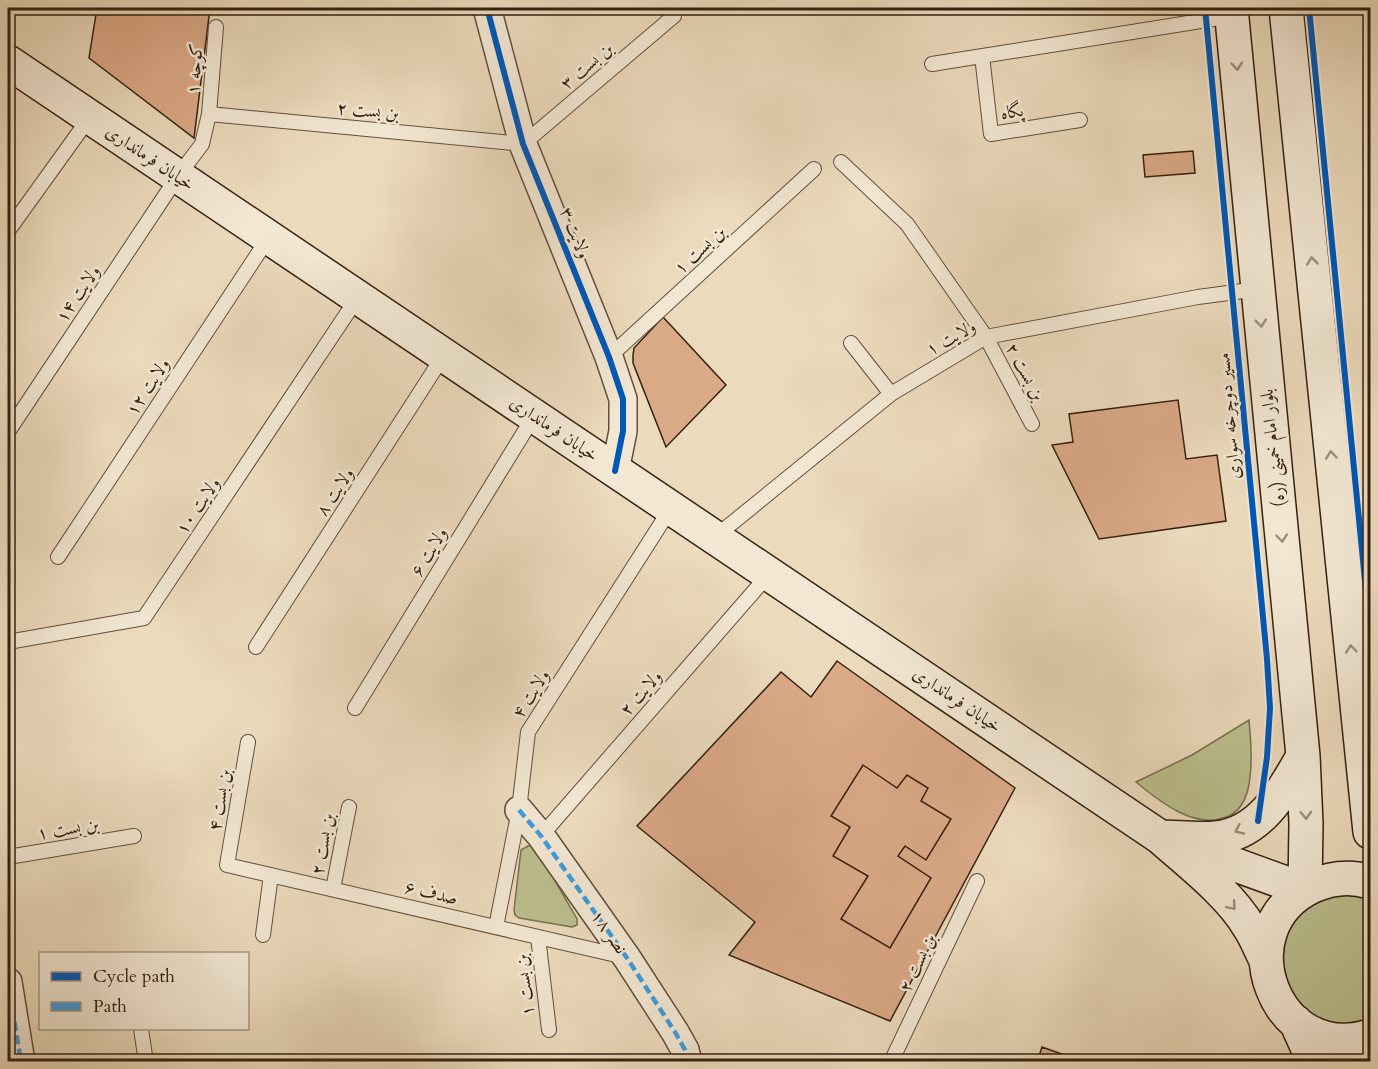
<svg xmlns="http://www.w3.org/2000/svg" width="1378" height="1069" viewBox="0 0 1378 1069" font-family="Cardo,Amiri,serif">
	<style>
		.green { fill: #bbbe8e; stroke: #78704f; stroke-width: 1.5 }
		.building { fill: #daa986; stroke: #352110; stroke-width: 1.5 }
		.lines { fill: none; stroke-linecap: round; stroke-linejoin: round }
		.lane-casing { stroke: #624f3b; stroke-width: 16 }
		.street-casing { stroke: #624f3b; stroke-width: 30 }
		.secondary-casing { stroke: #352110; stroke-width: 36 }
		.lane { stroke: #f2e7d3; stroke-width: 14 }
		.street { stroke: #f2e7d3; stroke-width: 27 }
		.secondary { stroke: #f2e7d3; stroke-width: 33 }
		.quiet { stroke: #3e9bde; stroke-width: 4.5; stroke-dasharray: 9 4.5; stroke-linecap: butt }
		.cycleway-casing { stroke: #f2e7d3; stroke-width: 10 }
		.cycleway { stroke: #0057b8; stroke-width: 6 }
		.oneway { stroke: #9d8e7b }
		.labels { text-anchor: middle; dominant-baseline: central; stroke-width: 5; stroke-linejoin: round; paint-order: stroke }
		.street-label { font-size: 18px; fill: #352110; stroke: #f2e7d3 }
	</style>
	<rect width="100%" height="100%" fill="#ebdabc"/>
	<filter id="stains"><feTurbulence type="fractalNoise" baseFrequency=".00333" numOctaves="4"/><feColorMatrix values="0 0 0 0 .2 0 0 0 0 .09 0 0 0 0 .02 0 0 0 .5 -.17"/></filter>
	<radialGradient id="worn" r=".72"><stop offset=".6" stop-color="#630" stop-opacity="0"/><stop offset="1" stop-color="#630" stop-opacity=".3"/></radialGradient>
	<path class="green" d="M1249,720C1251,742 1253,767 1248,789C1245,801 1238,813 1226,817C1195,830 1159,801 1136,782L1192,755Z
		M528,846H535L577,919V925L572,927L519,918L515,915L514,910L521,850Z
		M1331,894L1370,896V1026L1348,1030L1297,1010L1277,959L1292,918Z"/>
	<path class="building" d="M97,8H210L194,138L89,58Z
		M1193,151L1195,173L1145,177L1143,155Z
		M663,317L726,385L666,447L633,363V355L634,348Z
		M1178,400L1186,459L1217,455L1226,521L1099,539L1052,445L1073,442L1069,414Z
		M837,661L1015,788L890,1021L729,955L755,922L637,826L781,672L811,697Z
		M863,765L897,788L907,775L928,788L921,801L951,819L926,860L905,846L898,856L931,878L890,948L841,919L868,876L833,856L850,827L831,816Z
		M1042,1047L1084,1062H1037Z"/>
	<g class="lines">
		<g class="lane-casing">
			<path id="lane" d="M982,56L991,134L1080,120
				M932,64L1232,16
				M209,114L523,144L674,16
				M841,162L907,224L986,337L1032,424
				M8,231L90,117
				M851,343L891,394
				M609,357L814,169
				M8,432L178,176L202,144L209,114L216,27
				M715,537L891,394L986,337L1198,297L1258,289
				M58,557L269,237
				M8,642L144,618L358,297
				M256,647L444,355
				M355,708L534,416
				M248,742L227,865L625,957
				M541,836L769,574
				M8,857L134,836
				M333,889L349,807
				M496,927L519,810L528,732L671,508
				M263,935L271,875
				M538,937L549,1030
				M141,1029L146,1062
				M891,1062L977,881"/>
		</g>
		<g class="street-casing">
			<path id="street" d="M487,8L523,144L609,357L623,399V431L615,471
				M519,810L541,836L627,958L675,1032L685,1050L688,1062
				M8,982L21,1062"/>
		</g>
		<g class="secondary-casing">
			<path id="secondary" d="M1231,8L1303,756L1306,823L1305,890
				M1286,8L1370,832
				M8,62L1160,837C1188,862 1230,894 1249,927C1256,937 1260,949 1266,960
				M1160,837C1177,837 1198,840 1216,838C1261,833 1283,792 1303,756
				M1181,845L1305,890
				M1370,882C1351,876 1331,878 1313,886C1223,928 1275,1066 1370,1036
				M1296,1022L1314,1062"/>
		</g>
		<use href="#lane" class="lane"/>
		<use href="#street" class="street"/>
		<use href="#secondary" class="secondary"/>
		<path class="quiet" d="M519,810L541,836L627,958L675,1032L685,1050L688,1062
			M8,982L21,1062"/>
		<g class="cycleway-casing">
			<path id="cycleway" d="M487,8L523,144L609,357L623,399V431L615,471
				M1205,8L1267,659L1270,708L1267,757L1258,821
				M1309,8L1370,632"/>
		</g>
		<use href="#cycleway" class="cycleway"/>
	</g>
	<defs><path id="oneway-chevron" d="M-2-3.5L2.5 0L-2 3.5" fill="none" stroke-width="1.6" stroke-linecap="round" stroke-linejoin="round" transform="scale(1.5)"/></defs>
	<g class="oneway">
		<use href="#oneway-chevron" transform="translate(1237 66) rotate(85)"/>
		<use href="#oneway-chevron" transform="translate(1312 261) rotate(-96)"/>
		<use href="#oneway-chevron" transform="translate(1261 323) rotate(84)"/>
		<use href="#oneway-chevron" transform="translate(1331 455) rotate(-96)"/>
		<use href="#oneway-chevron" transform="translate(1282 538) rotate(84)"/>
		<use href="#oneway-chevron" transform="translate(1351 649) rotate(-96)"/>
		<use href="#oneway-chevron" transform="translate(1306 815) rotate(88)"/>
		<use href="#oneway-chevron" transform="translate(1239 830) rotate(155)"/>
		<use href="#oneway-chevron" transform="translate(1232 906) rotate(49)"/>
	</g>
	<g class="labels">
		<g class="street-label">
			<text transform="translate(587 66) rotate(-40)">بن بست ۳</text>
			<text transform="translate(195 69) rotate(-86)">کوچه ۱</text>
			<text transform="translate(368 111) rotate(5)">بن بست ۲</text>
			<text transform="translate(1012 112) rotate(-9)">پگاه</text>
			<text transform="translate(150 158) rotate(34)">خیابان فرمانداری</text>
			<text transform="translate(575 233) rotate(68)">ولایت ۳</text>
			<text transform="translate(700 250) rotate(-42)">بن بست ۱</text>
			<text transform="translate(78 294) rotate(-56)">ولایت ۱۴</text>
			<text transform="translate(951 338) rotate(-29)">ولایت ۱</text>
			<text transform="translate(1025 372) rotate(62)">بن بست ۲</text>
			<text transform="translate(148 387) rotate(-57)">ولایت ۱۲</text>
			<text transform="translate(1229 416) rotate(-95)">مسیر دوچرخه سواری</text>
			<text transform="translate(554 429) rotate(34)">خیابان فرمانداری</text>
			<text transform="translate(1273 448) rotate(-96)">بلوار امام خمینی (ره)</text>
			<text transform="translate(335 492) rotate(-57)">ولایت ۸</text>
			<text transform="translate(198 506) rotate(-56)">ولایت ۱۰</text>
			<text transform="translate(429 552) rotate(-59)">ولایت ۶</text>
			<text transform="translate(641 693) rotate(-49)">ولایت ۲</text>
			<text transform="translate(531 694) rotate(-58)">ولایت ۴</text>
			<text transform="translate(957 700) rotate(34)">خیابان فرمانداری</text>
			<text transform="translate(220 800) rotate(-80)">بن بست ۴</text>
			<text transform="translate(68 829) rotate(-9)">بن بست ۱</text>
			<text transform="translate(323 844) rotate(-79)">بن بست ۲</text>
			<text transform="translate(431 893) rotate(13)">صدف ۶</text>
			<text transform="translate(609 932) rotate(55)">نصر ۱۸</text>
			<text transform="translate(918 963) rotate(-64)">بن بست ۲</text>
			<text transform="translate(525 985) rotate(-96)">بن بست ۱</text>
		</g>
	</g>
	<rect width="1378" height="1069" fill="none" stroke="#ebdabc" stroke-width="30"/>
	<rect x="9" y="9" width="1360" height="1051" fill="none" stroke="#352110" stroke-width="3"/>
	<rect x="15" y="15" width="1348" height="1039" fill="none" stroke="#352110" stroke-width="1.5"/>
	<rect x="39" y="952" width="210" height="78" fill="#f2e7d3" stroke="#a69885" stroke-width="1.5"/>
	<rect x="51" y="972" width="30" height="9" fill="#0057b8" stroke="#a69885" stroke-width="1.5"/>
	<text x="93" y="982" font-size="18" fill="#352110">Cycle path</text>
	<rect x="51" y="1002" width="30" height="9" fill="#3e9bde" stroke="#a69885" stroke-width="1.5"/>
	<text x="93" y="1012" font-size="18" fill="#352110">Path</text>
	<rect width="100%" height="100%" filter="url(#stains)"/>
	<rect width="100%" height="100%" fill="url(#worn)"/>
</svg>
